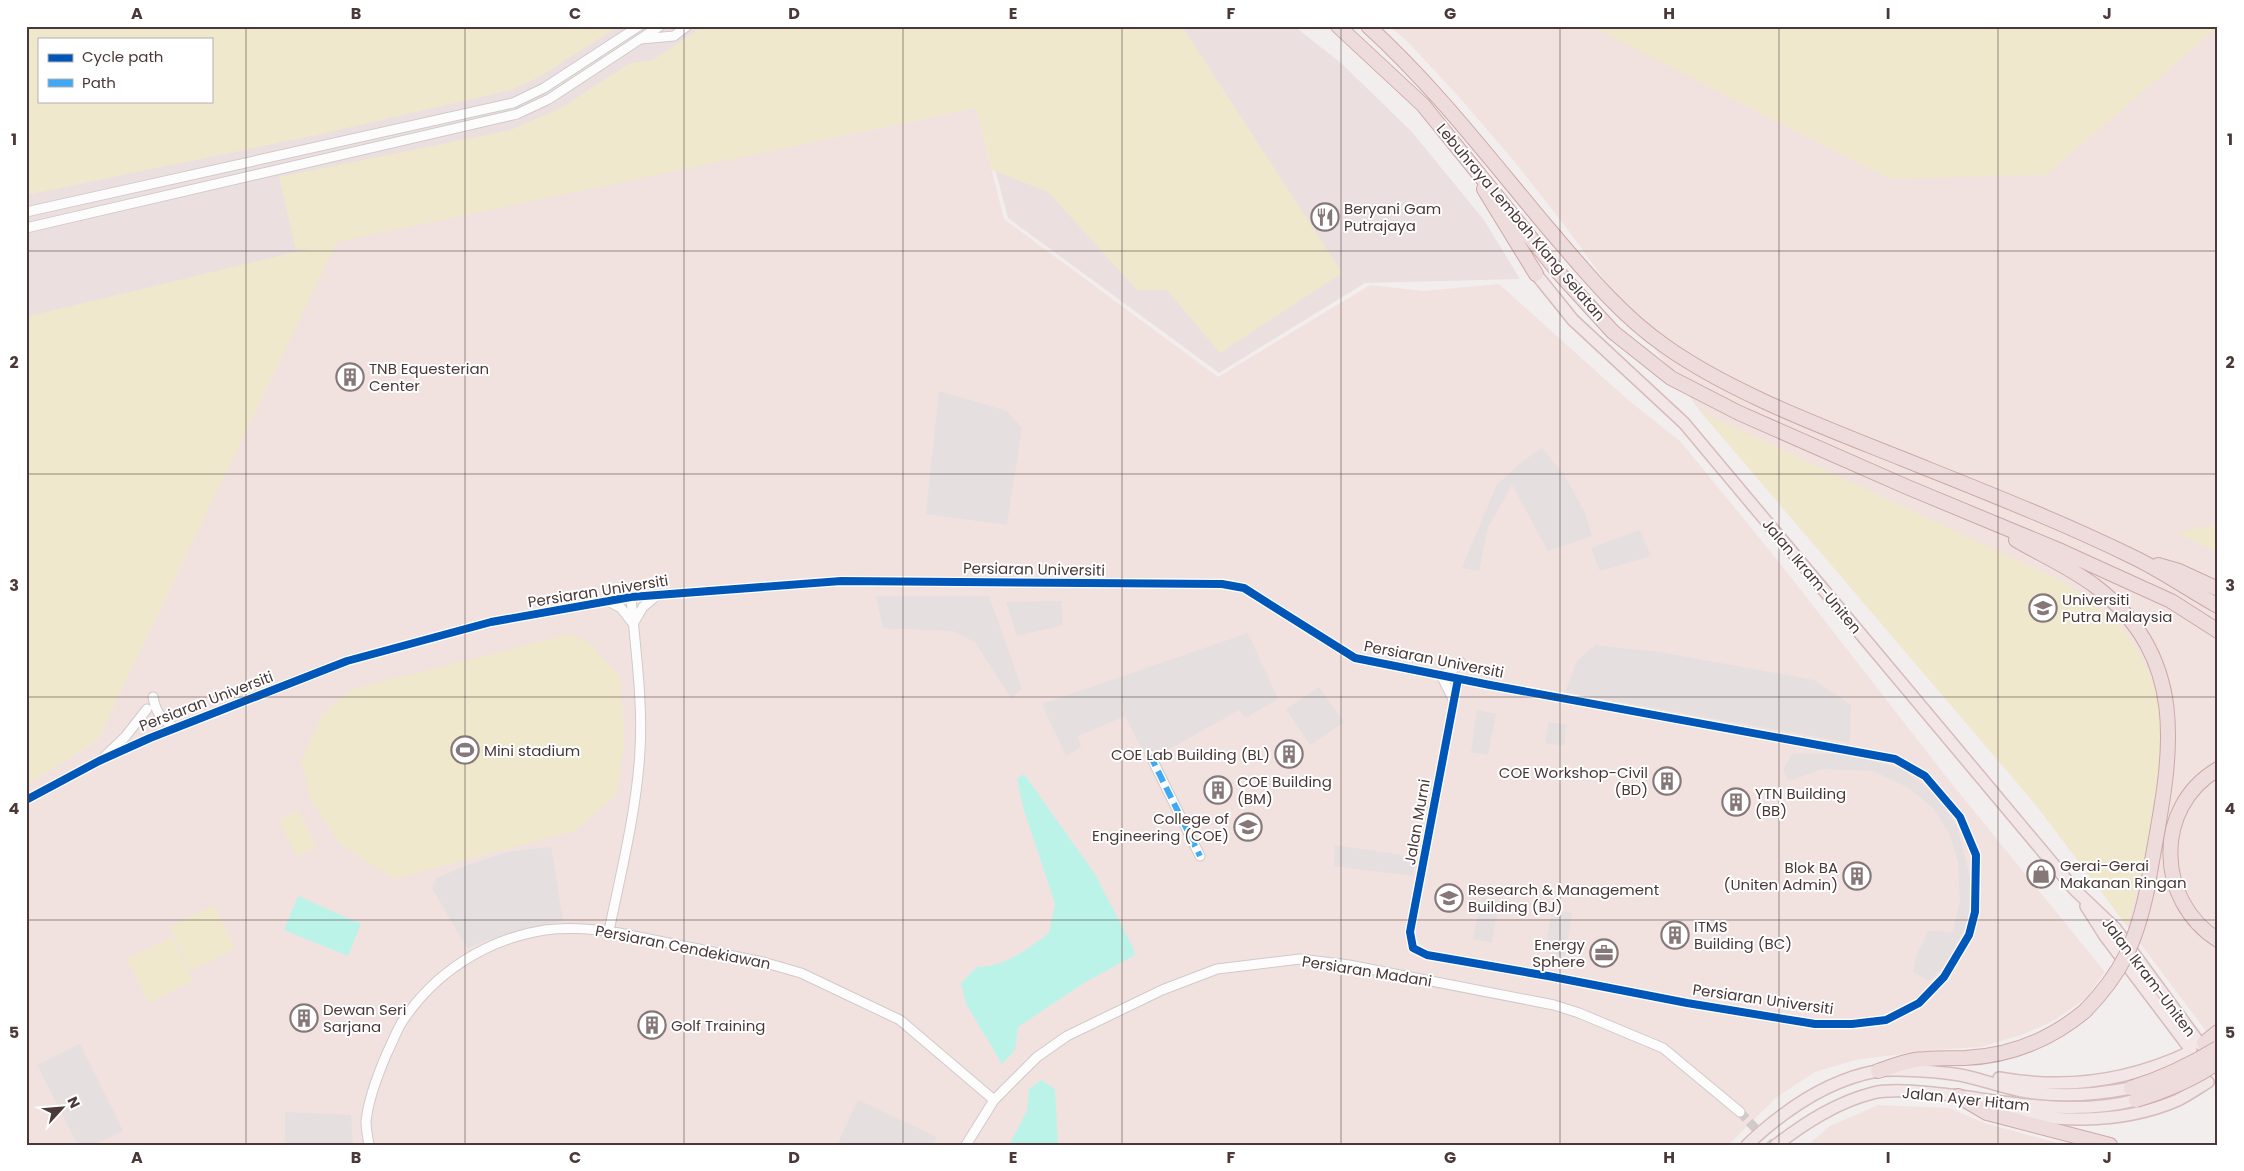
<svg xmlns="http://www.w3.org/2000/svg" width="2244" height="1171" viewBox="0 0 2244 1171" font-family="Poppins,sans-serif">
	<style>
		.residential { fill: #ebe0df; fill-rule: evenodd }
		.education { fill: #f1e2e0 }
		.green { fill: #efe8cd; fill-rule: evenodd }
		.parking { fill: #e5dfdf }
		.water { fill: #bcf3e8 }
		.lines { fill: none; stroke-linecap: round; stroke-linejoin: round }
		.minor-tunnel { stroke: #d1caca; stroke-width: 9; stroke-dasharray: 9 4.5; stroke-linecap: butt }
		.minor-casing { stroke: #d0caca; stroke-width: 11 }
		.major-casing { stroke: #d6bcba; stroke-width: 14 }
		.highway-casing { stroke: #cca9a8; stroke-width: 16 }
		.minor { stroke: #fdfcfc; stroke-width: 9 }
		.major { stroke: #f2e6e6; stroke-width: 11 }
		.highway { stroke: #eddcdb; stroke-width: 14 }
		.highway-bridge-casing { stroke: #cca9a8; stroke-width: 16; stroke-linecap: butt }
		.highway-bridge { stroke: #eddcdb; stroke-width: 14 }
		.quiet { stroke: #3fa9f5; stroke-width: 6; stroke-dasharray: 12 6; stroke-linecap: butt }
		.cycleway-casing { stroke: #fff; stroke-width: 11 }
		.cycleway { stroke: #0057b8; stroke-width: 8 }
		.grid { fill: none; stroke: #4b3838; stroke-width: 1; stroke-opacity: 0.55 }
		.labels { text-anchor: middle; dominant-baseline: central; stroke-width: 4; stroke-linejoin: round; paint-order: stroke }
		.poi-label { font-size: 15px; fill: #4b3838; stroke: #fff; text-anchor: start }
		.street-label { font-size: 15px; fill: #4b3838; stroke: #fff }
		.neatline { fill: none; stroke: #4b3838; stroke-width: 2 }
		.grid-label { font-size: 16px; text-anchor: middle; font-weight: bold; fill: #4b3838 }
	</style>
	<rect width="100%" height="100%" fill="#f3eeee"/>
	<path class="residential" d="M26,26H1294L1341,63L1412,132L1484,220L1520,279L1365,283L1219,373L1008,218L978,105L26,317ZM39,39H211V101H39Z"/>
	<path class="education" d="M1389,26H2218V1047L2036,805L1700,411L1565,226L1514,161L1458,96L1408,42Z
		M976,108L1004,219L1218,377L1370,285L1423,291L1499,284L1627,399L1681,442L1779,562L1952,784L2105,972L2086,998L2055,1020L2024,1034L1981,1047L1933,1050L1855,1060L1815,1072L1777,1097L1728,1145H26V785L97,741L336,242Z
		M1878,1105L1949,1108L1987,1124L2066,1145H1808L1830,1126Z"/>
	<path class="green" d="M26,26H619L539,77L511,90L316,135L26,195ZM39,39H211V101H39Z
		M703,26H1182L1342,273L1220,353L1167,290H1137L1048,192L992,170L976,108L337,242L97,741L26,785V317L320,246L296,250L279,177L511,130L563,107L630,63L653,60Z
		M1590,26H2218V27L2046,175L1890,179Z
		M1700,411L2066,583C2081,595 2101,606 2114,620C2136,642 2152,672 2158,702C2172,767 2145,863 2127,926L2036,805Z
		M2218,524V553L2177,533Z
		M570,634L588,642L620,677L625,738L617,794L575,831L394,879L340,844L311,801L301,761L323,713L352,689Z
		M298,810L316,846L298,857L278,821Z
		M214,905L235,949L191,971L169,927Z
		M172,937L193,981L149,1003L127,959Z"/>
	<path class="parking" d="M939,391L1007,411L1022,428L1007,525L926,514Z
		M1542,448L1565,476L1585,513L1592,536L1548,551L1512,485L1488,527L1479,571L1462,568L1496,486L1519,464Z
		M1640,530L1651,556L1600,571L1591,548Z
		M876,596H989L1022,689L1011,698L975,642L953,631L883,628Z
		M1061,601L1063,625L1017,636L1006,602Z
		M1248,633L1278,699L1245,718L1239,710L1148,761L1125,716L1078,736L1081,747L1066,756L1042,704Z
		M1595,645L1659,652L1814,680L1851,705L1850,743L1565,692L1577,661Z
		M1319,687L1344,722L1310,745L1286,709Z
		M1477,710L1496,714L1488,755L1471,752Z
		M1549,722L1567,725L1564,746L1545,743Z
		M1792,754H1846L1902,769L1935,794L1957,826L1970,878L1969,920L1946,964L1929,981L1913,972L1916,957L1928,931L1953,932L1960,901L1958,862L1950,835L1934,809L1909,788L1873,771L1822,769L1789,781L1783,770Z
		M1335,845L1415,857L1413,876L1334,866Z
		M551,847L563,920L487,940L467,948L432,888L437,878L467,865L508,852Z
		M1482,897L1499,900L1492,943L1473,939Z
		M1552,910L1572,913L1565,956L1544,952Z
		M80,1044L123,1131L93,1145H78L37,1065Z
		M858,1100L937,1137L933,1145H837Z
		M285,1112L351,1115L353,1145H285Z"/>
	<path class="water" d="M1024,774L1095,874L1132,946L1135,955L1084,983L1018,1027L1015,1050L1002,1064L966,1004L961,983L977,967C1005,967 1027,950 1049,933L1055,904L1023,807L1017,779Z
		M298,896L361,924L348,956L284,930Z
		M1041,1080L1055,1089L1058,1145H1009L1027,1111L1029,1089Z"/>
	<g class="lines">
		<path class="minor-tunnel" d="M1740,1112L1771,1145"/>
		<g class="minor-casing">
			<path id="minor" d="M641,39L674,36L687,26
				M26,212L513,103L544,88L639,26
				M26,228L517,114L549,99L660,26
				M608,601L621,608L631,621
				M633,624L643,607L657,595
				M1441,675L1454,701
				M1441,675L1450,672L1460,662
				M153,697C156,714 162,719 175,728
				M1150,755L1200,856
				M105,756L125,737L147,709
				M26,800L99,761L150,738L347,661L491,622L631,597L841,581L1222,584L1244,588L1355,658L1490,685L1895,759L1925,776L1960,817L1976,855L1975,912L1969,935L1944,977L1919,1003L1886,1020L1852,1024H1815L1687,1003L1548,976L1427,955L1413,948L1410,932L1458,679
				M609,931C621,872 637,809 640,750C643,699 635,647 631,597
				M369,1145C368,1138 366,1129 366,1122C368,1099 378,1074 387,1053C392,1043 396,1032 402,1022C434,973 486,939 545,930C566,927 588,929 609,931L763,962L801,973L900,1020L994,1100
				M966,1145L994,1100L1037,1057L1067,1036L1162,990L1217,969L1300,959L1349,965L1554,1005L1579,1013L1663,1048L1740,1112"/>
		</g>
		<g class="major-casing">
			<path id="major" d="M1536,274L1573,320L1684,423L2075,890L2115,928L2200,1044
				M2086,906L2105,936L2191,1050
				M1999,1078C2066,1090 2129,1081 2190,1052
				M1988,1105C2047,1124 2121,1125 2178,1100C2188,1095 2198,1088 2208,1082
				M1747,1145C1783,1111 1827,1080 1877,1071C1894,1068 1942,1072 1960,1075C1981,1079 2001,1087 2022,1091C2060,1098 2095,1095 2131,1088
				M1776,1145C1805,1123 1837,1102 1873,1093C1894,1088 1930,1093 1952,1095C2014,1103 2075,1116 2136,1100"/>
		</g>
		<g class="highway-casing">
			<path id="highway" d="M1338,26L1423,105L1559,273L1613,332L1671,378L1739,413L1907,487L2061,551L2171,601L2218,631
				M1368,26C1435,87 1489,158 1547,227C1583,269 1619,314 1665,346C1733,394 1826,428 1903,459C1980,490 2057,520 2131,556C2161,570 2189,590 2218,606
				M1484,189L1536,274
				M2016,540C2042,555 2071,568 2095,586C2202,667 2165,778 2147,890
				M2158,565L2179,571L2218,589
				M2218,769C2153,807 2156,901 2218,940
				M2204,1043L2218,1032
				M1878,1071C1890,1067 1903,1062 1915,1060C1932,1058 1949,1058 1965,1058C2011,1056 2050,1040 2085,1011
				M1958,1096L1987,1113L2110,1145"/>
		</g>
		<use href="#minor" class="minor"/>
		<use href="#major" class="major"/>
		<use href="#highway" class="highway"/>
		<g class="highway-bridge-casing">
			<path id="highway-bridge" d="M2085,1011C2122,973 2136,942 2147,890
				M2131,1088C2163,1078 2190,1065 2218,1048
				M2136,1100C2165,1091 2193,1080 2218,1062"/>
		</g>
		<use href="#highway-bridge" class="highway-bridge"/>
		<path class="quiet" d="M1150,755L1200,856"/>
		<g class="cycleway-casing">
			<path id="cycleway" d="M26,800L99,761L150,738L347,661L491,622L631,597L841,581L1222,584L1244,588L1355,658L1490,685L1895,759L1925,776L1960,817L1976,855L1975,912L1969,935L1944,977L1919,1003L1886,1020L1852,1024H1815L1687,1003L1548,976L1427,955L1413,948L1410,932L1458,679"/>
		</g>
		<use href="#cycleway" class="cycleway"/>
	</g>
	<path class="grid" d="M246,26V1145M465,26V1145M684,26V1145M903,26V1145M1122,26V1145M1341,26V1145M1560,26V1145M1779,26V1145M1998,26V1145M26,251H2218M26,474H2218M26,697H2218M26,920H2218"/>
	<defs>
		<g id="restaurant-ring" transform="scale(1.4375)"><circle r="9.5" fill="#fff" stroke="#867878" stroke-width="1.5"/><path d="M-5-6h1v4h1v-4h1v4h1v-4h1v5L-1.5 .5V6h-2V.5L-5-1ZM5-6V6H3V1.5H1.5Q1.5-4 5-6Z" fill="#867878"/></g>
		<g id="building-ring" transform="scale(1.4375)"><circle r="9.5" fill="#fff" stroke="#867878" stroke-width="1.5"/><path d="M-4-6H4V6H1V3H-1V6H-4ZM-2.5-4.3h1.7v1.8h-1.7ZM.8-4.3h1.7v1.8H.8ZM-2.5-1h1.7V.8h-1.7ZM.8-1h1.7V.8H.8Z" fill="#867878"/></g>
		<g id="university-ring" transform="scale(1.4375)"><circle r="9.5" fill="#fff" stroke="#867878" stroke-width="1.5"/><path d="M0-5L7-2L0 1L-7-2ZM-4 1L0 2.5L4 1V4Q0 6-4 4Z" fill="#867878"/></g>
		<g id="stadium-ring" transform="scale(1.4375)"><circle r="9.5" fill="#fff" stroke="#867878" stroke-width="1.5"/><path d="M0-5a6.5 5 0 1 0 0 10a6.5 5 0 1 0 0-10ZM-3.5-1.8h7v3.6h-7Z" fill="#867878"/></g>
		<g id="shop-ring" transform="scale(1.4375)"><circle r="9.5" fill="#fff" stroke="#867878" stroke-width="1.5"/><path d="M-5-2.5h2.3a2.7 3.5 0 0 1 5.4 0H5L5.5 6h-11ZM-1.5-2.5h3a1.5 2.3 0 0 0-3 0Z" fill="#867878"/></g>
		<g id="office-ring" transform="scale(1.4375)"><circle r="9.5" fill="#fff" stroke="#867878" stroke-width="1.5"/><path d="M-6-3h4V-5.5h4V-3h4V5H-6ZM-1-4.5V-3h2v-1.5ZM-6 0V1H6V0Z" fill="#867878"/></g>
	</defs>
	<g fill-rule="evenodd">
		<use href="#restaurant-ring" x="1325" y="217"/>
		<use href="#building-ring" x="350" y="377"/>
		<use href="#university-ring" x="2043" y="608"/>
		<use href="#stadium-ring" x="465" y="750"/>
		<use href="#building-ring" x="1289" y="754"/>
		<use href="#building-ring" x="1667" y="781"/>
		<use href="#building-ring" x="1218" y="790"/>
		<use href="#building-ring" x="1736" y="802"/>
		<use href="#university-ring" x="1248" y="827"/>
		<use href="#shop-ring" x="2041" y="874"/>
		<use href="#building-ring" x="1857" y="876"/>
		<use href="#university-ring" x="1449" y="898"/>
		<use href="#building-ring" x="1675" y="935"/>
		<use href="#office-ring" x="1604" y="953"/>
		<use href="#building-ring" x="304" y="1018"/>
		<use href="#building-ring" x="652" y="1025"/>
	</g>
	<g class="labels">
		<g class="poi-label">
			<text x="1344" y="208">Beryani Gam<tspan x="1344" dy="17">Putrajaya</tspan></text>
			<text x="369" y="368">TNB Equesterian<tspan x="369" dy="17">Center</tspan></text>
			<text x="2062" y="599">Universiti<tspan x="2062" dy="17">Putra Malaysia</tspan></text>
			<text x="484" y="750">Mini stadium</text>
			<text x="1270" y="754" text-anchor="end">COE Lab Building (BL)</text>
			<text x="1648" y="772" text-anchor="end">COE Workshop-Civil<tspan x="1648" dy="17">(BD)</tspan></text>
			<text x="1237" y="781">COE Building<tspan x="1237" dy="17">(BM)</tspan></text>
			<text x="1755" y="793">YTN Building<tspan x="1755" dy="17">(BB)</tspan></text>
			<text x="1229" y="818" text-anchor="end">College of<tspan x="1229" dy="17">Engineering (COE)</tspan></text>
			<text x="2060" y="865">Gerai-Gerai<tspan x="2060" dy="17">Makanan Ringan</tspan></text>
			<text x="1838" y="867" text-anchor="end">Blok BA<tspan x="1838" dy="17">(Uniten Admin)</tspan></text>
			<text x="1468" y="889">Research &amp; Management<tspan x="1468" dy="17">Building (BJ)</tspan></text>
			<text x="1694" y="926">ITMS<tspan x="1694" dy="17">Building (BC)</tspan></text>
			<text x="1585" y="944" text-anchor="end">Energy<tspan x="1585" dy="17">Sphere</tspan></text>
			<text x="323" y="1009">Dewan Seri<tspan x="323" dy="17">Sarjana</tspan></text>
			<text x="671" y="1025">Golf Training</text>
		</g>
		<g class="street-label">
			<text transform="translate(1521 222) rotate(50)">Lebuhraya Lembah Klang Selatan</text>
			<text transform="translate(1034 569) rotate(1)">Persiaran Universiti</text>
			<text transform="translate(1812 576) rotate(50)">Jalan Ikram-Uniten</text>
			<text transform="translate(598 591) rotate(-9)">Persiaran Universiti</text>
			<text transform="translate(1434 659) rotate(11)">Persiaran Universiti</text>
			<text transform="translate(206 701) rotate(-21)">Persiaran Universiti</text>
			<text transform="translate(1417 822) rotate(-80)">Jalan Murni</text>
			<text transform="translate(683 947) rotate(11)">Persiaran Cendekiawan</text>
			<text transform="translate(1367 971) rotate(9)">Persiaran Madani</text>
			<text transform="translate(2149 977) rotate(53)">Jalan Ikram-Uniten</text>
			<text transform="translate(1763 999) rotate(8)">Persiaran Universiti</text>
			<text transform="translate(1966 1099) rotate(6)">Jalan Ayer Hitam</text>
		</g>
	</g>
	<rect width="2244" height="1171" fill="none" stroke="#ffffff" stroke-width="55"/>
	<rect x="38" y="38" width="175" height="65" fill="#ffffff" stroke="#b7afaf"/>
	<rect x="48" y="54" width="25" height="8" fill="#0057b8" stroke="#b7afaf"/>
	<text x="82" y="62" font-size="15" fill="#4b3838">Cycle path</text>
	<rect x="48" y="79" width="25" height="8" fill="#3fa9f5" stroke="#b7afaf"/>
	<text x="82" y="88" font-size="15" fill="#4b3838">Path</text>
	<g transform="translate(62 1108) rotate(64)" stroke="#ffffff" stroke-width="4" paint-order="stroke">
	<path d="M0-4L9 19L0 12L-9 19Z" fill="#4b3838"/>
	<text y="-8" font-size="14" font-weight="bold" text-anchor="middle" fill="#4b3838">N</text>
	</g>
	<rect x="28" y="28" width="2188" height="1116" class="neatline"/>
	<g class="grid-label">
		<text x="137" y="19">A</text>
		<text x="356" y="19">B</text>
		<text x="575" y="19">C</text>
		<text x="794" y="19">D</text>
		<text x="1013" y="19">E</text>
		<text x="1231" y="19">F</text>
		<text x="1450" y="19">G</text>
		<text x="1669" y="19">H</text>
		<text x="1888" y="19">I</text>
		<text x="2107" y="19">J</text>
		<text x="14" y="145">1</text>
		<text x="2230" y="145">1</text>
		<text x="14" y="368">2</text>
		<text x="2230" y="368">2</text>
		<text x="14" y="591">3</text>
		<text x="2230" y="591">3</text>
		<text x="14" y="814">4</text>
		<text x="2230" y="814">4</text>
		<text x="14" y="1038">5</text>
		<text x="2230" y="1038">5</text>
		<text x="137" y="1163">A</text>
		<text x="356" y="1163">B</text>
		<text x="575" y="1163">C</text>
		<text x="794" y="1163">D</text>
		<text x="1013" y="1163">E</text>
		<text x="1231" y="1163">F</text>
		<text x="1450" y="1163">G</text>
		<text x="1669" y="1163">H</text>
		<text x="1888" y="1163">I</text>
		<text x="2107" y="1163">J</text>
	</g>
</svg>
